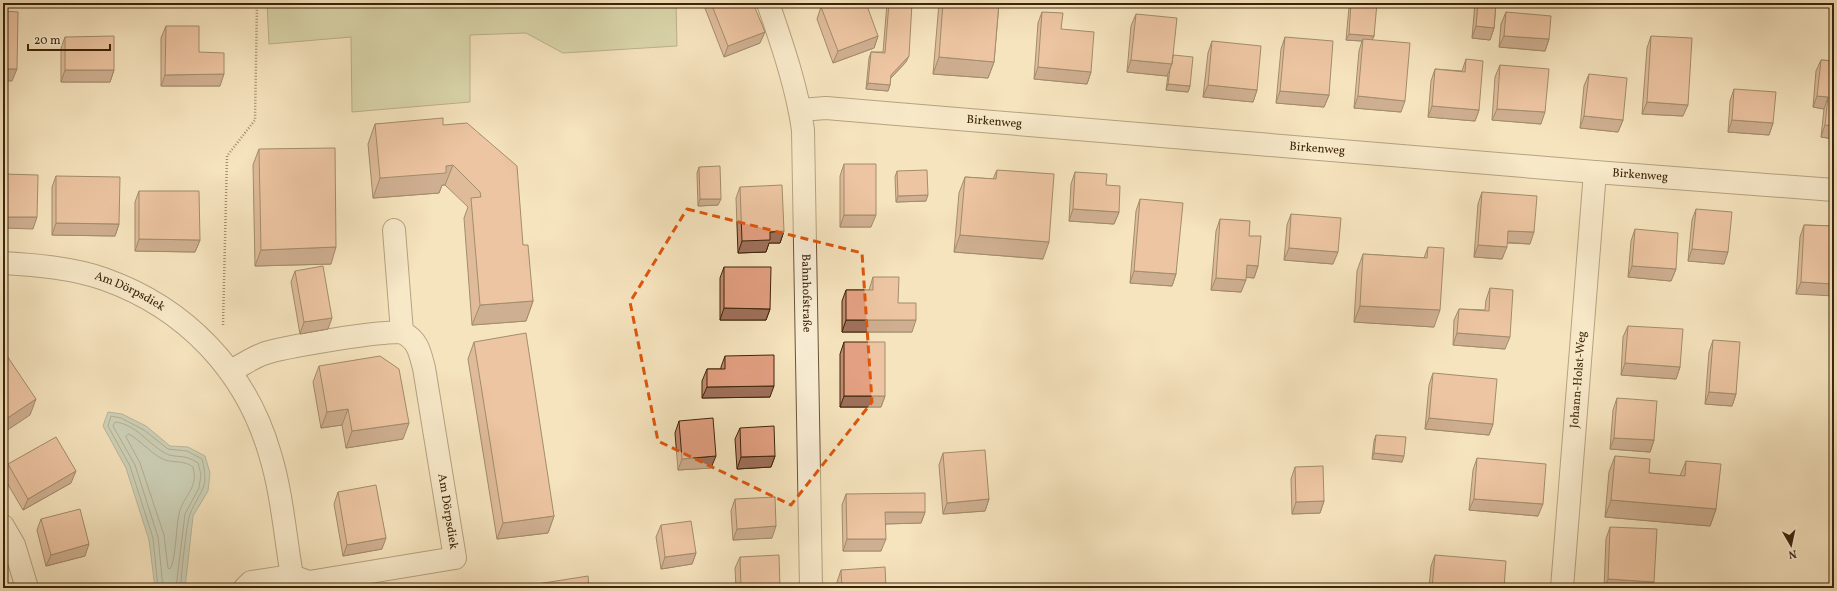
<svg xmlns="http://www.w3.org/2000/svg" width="1837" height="591" viewBox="0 0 1837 591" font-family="Vollkorn,serif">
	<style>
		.green { fill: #b9c594; stroke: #7a744e }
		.water { fill: #9dbeb6; stroke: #768070 }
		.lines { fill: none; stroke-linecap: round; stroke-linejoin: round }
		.shore { stroke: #6c715f; stroke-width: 1 }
		.minor-casing { stroke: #6a5436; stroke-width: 24 }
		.path { stroke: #3c2408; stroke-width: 2.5; stroke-dasharray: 1 2; stroke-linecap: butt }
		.minor { stroke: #f9edd5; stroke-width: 22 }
		.wall { fill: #c38a70; stroke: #3c2408 }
		.shaded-wall { fill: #9f705b; stroke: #3c2408 }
		.building { fill: #e3a082; stroke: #3c2408 }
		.marked { fill: none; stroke: #df560c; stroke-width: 3; stroke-dasharray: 8 5; stroke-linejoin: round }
		.labels { text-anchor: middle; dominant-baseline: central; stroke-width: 4; stroke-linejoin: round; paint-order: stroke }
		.street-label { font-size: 12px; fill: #3c2408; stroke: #f9edd5 }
	</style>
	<rect width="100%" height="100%" fill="#f6e4be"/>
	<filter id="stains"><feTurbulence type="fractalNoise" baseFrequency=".005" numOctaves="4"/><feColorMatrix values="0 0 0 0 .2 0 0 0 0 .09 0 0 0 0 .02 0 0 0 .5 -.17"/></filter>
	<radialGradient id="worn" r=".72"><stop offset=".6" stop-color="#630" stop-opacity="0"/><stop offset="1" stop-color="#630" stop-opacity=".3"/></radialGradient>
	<path class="green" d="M267,3H676L677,46L563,53L526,33L470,35V102L352,112L351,37L269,44Z"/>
	<path class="water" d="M108,412L122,414L146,426L170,446L188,447L205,456L210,473L208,491L193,516L185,588H155L149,540L126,468L103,426Z"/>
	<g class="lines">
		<path class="shore" d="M129,434C141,441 154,456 165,460C175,463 184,460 193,467C199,489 183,495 179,514C176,527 176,559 170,569L168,568L164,535L140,463L126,437Z
			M158,588L153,538L130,466L108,426L111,416L121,418L144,430L168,449L187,451L202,459C210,490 200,489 190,514C187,521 180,581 181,588
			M163,588L158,537L135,465L113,426L115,422C136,424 148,444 165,453C175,459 184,453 198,463L201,474L199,488L185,514L176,588"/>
		<g class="minor-casing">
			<g id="minor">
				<path id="s1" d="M768,3C782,44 797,87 803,130L811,588"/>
				<path id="s2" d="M800,110L826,108L897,114L1595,172L1834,190"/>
				<path d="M394,230L402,332"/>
				<path id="s3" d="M3,263C36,265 73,268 104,279C186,308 246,371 270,454C282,493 285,536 292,576"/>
				<path id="s4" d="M230,371C241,366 252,358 263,354C278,348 393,328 403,333C418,340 420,353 424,368L455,558L309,582L292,576L251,582L245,588"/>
				<path d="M3,526L14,545L27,588"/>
				<path id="s5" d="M1562,588L1595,172"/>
			</g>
		</g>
		<path class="path" d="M223,325L227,156L255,120L257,3"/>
		<use href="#minor" class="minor"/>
	</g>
	<path class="wall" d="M703,3H753L760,43L724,57Z
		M887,3H912L906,62L890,79V85L888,91L866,89L869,58L871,52H883Z
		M939,3H999L994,62L988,78L933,74Z
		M1351,3H1374V36L1372,40L1401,112L1354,108L1359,51L1362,41L1346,40L1349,7Z
		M1475,3H1496L1494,28L1490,40L1472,38Z
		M821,7L878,36L874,48L833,63L817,19Z
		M1042,12L1091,72L1087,84L1034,79L1038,23Z
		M1506,12L1549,39L1545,51L1499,47L1501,24Z
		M1136,14L1173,55L1190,86L1188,92L1166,90L1168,75L1167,76L1127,72L1131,26Z
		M166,26L199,52L220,86H161V38Z
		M1651,36L1683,116L1642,114L1647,48Z
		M65,37L114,70L110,82H61V48Z
		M1285,37L1329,95L1324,107L1276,103L1281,49Z
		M1212,41L1257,90L1253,102L1203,97L1208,53Z
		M1466,59L1479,110L1475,121L1428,117L1431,81L1435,69L1462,71Z
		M1821,60L1834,61V139L1821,137L1824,109L1813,107L1816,71Z
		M1500,65L1541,124L1492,120L1495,77Z
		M1589,74L1623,120L1618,132L1580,128L1584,86Z
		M1734,89L1773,123L1769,135L1728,132L1730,101Z
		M375,124L443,125L523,245L533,301L526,321L472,325L464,218L468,207L445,185H442L439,193L373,198L368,144Z
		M259,149L331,264L255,266L253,165Z
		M844,164L871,227H840V176Z
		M699,167L718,205L698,206L697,173Z
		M997,170L1043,259L954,252L959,193L965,177L993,179Z
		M897,171L926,201L896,202L895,177Z
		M1075,172L1106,185L1119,212L1114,224L1069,221L1071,184Z
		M56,176L119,224L115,236L52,235V187Z
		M740,187L784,231L780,243H769L766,252L738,253L736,198Z
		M139,191L200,240L195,252L135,251V202Z
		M1482,192L1530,244L1507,243L1502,259L1474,257L1478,204Z
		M1140,199L1176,274L1172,286L1130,283L1136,211Z
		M1696,209L1724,264L1688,261L1692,220Z
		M1291,214L1333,264L1284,260L1287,225Z
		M1220,219L1249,236L1258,266L1254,278L1246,277L1241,292L1211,290L1216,231Z
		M1804,225L1834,226L1796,294L1800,237Z
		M1635,229L1676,269L1671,281L1628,277L1631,241Z
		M1428,247L1434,327L1354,322L1357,271L1363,254L1424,258Z
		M724,267L770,309L766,320H720V278Z
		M295,271L328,329L300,334L291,282Z
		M873,277L898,303L912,332H842V301L846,290H869Z
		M1490,288L1505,349L1453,345L1454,320L1459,309L1485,310L1486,300Z
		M1628,326L1680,367L1676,379L1621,375L1623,337Z
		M1713,340L1736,394L1732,406L1705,404L1709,352Z
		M474,342L554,516L548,533L497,539L468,359Z
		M844,342L885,396L881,407H840V354Z
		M725,356L770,397L702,398V381L707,369H721V367Z
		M319,366L403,439L346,448L342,425L321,428L313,382Z
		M1433,373L1493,424L1489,435L1425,429L1429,385Z
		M1617,398L1654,440L1650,452L1610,449L1613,410Z
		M679,421L711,468L678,470L675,433Z
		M740,428L775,456L771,467L737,469L735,439Z
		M1376,435L1402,462L1372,459L1374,441Z
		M943,453L989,499L985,511L943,514L939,465Z
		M1615,456L1649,473L1680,476L1686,461L1716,509L1710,526L1605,517L1609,472Z
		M1477,458L1538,516L1469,510L1473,470Z
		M8,464L71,483L23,510L3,476Z
		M1295,467L1324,501L1320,513L1292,514L1291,479Z
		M338,492L382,549L343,556L334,504Z
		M846,494L925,512L921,523L886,524L881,551H843L842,505Z
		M735,499L772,538L733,540L731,511Z
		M41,519L85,556L46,566L37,530Z
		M661,525L696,553L692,564L661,569L656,537Z
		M1610,527L1652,588H1604L1606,539Z
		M1435,555L1504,588H1429L1431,566Z
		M740,557L780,588H736L735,568Z
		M841,570L886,588H837V582Z"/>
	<path class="shaded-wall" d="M1476,26L1494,28L1490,40L1472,38Z
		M765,32L760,43L724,57L728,46Z
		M1349,34L1374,36L1371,42L1363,39L1362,41L1346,40Z
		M878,36L874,48L833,63L838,51Z
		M1504,36L1549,39L1545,51L1499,47Z
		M909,56L906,62L888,81L891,75Z
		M939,57L994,62L988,78L933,74Z
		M1131,60L1172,64L1167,76L1127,72Z
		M1038,67L1091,72L1087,84L1034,79Z
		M3,69H17L12,81H3Z
		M65,70H114L110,82H61Z
		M224,74L220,86H161L165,75Z
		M868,83L890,85L888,91L866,89Z
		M1168,84L1190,86L1188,92L1166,90Z
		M1208,85L1257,90L1253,102L1203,97Z
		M1280,91L1329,95L1324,107L1276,103Z
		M1358,96L1405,101L1401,112L1354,108Z
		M1817,96L1828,97L1824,109L1813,107Z
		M1647,102L1688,105L1683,116L1642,114Z
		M1432,106L1479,110L1475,121L1428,117Z
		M1497,109L1545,112L1541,124L1492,120Z
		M1584,116L1623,120L1618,132L1580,128Z
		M1732,120L1773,123L1769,135L1728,132Z
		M1825,125L1834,126V139L1821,137Z
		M453,165L445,185H442L439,193L373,198L380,178L446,166Z
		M928,195L926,201L896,202L898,196Z
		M700,199H721L718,205L698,206Z
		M1073,209L1119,212L1114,224L1069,221Z
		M844,215H876L871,227H840Z
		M3,217H37L33,229L3,228Z
		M56,223L119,224L115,236L52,235Z
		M784,231L780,243H769L766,252L738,253L742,241L770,232Z
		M1508,231L1534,232L1530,244L1504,242Z
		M960,235L1049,242L1043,259L954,252Z
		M139,239L200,240L195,252L135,251Z
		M1478,245L1507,247L1502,259L1474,257Z
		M336,247L331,264L255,266L261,250Z
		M1289,248L1338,252L1333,264L1284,260Z
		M1692,249L1728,252L1724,264L1688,261Z
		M1247,265L1258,266L1254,278L1242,277Z
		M1632,266L1676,269L1671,281L1628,277Z
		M1134,271L1176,274L1172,286L1130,283Z
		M1216,278L1246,280L1241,292L1211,290Z
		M1801,282L1834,284V296L1796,294Z
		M533,301L526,321L472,325L480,305Z
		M1360,306L1440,310L1434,327L1354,322Z
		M724,308L770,309L766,320H720Z
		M332,318L328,329L300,334L304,322Z
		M846,320H916L912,332H842Z
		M1457,333L1510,337L1505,349L1453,345Z
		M1625,363L1680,367L1676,379L1621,375Z
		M774,386L770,397L702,398L707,387Z
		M1709,392L1736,394L1732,406L1705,404Z
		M844,396H885L881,407H840Z
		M36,399L30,415L3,433V421Z
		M348,409L342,425L321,428L327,412Z
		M1429,418L1493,424L1489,435L1425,429Z
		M409,423L403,439L346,448L352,431Z
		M1614,438L1654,440L1650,452L1610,449Z
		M1374,453L1404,456L1402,462L1372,459Z
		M716,456L711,468L678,470L682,459Z
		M775,456L771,467L737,469L741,457Z
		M76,471L71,483L23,510L28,499Z
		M989,499L985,511L943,514L947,503Z
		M1474,499L1543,504L1538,516L1469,510Z
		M1611,500L1716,509L1710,526L1605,517Z
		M1324,501L1320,513L1292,514L1296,502Z
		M885,512H925L921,523L881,524Z
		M554,516L548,533L497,539L503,523Z
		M776,526L772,538L733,540L737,529Z
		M386,538L382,549L343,556L347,545Z
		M847,539H886L881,551H843Z
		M89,544L85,556L46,566L51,555Z
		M696,553L692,564L661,569L665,557Z
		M1608,579L1654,582L1652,588H1604Z"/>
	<path class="building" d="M711,3H753L765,32L728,46Z
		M832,3H866L878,36L838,51L821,7Z
		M889,3H912L909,56L891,75L890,85L868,83L871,52L885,53Z
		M943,3H999L994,62L939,57Z
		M1351,3H1377L1374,36L1349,34Z
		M1478,3H1496L1494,28L1476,26Z
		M3,11L18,12L17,69H3Z
		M1042,12L1063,13L1061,29L1094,32L1091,72L1038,67Z
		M1506,12L1551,16L1549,39L1504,36Z
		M1136,14L1177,18L1172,64L1131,60Z
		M166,26H199V52L224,53V74L165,75Z
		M114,36V70H65V37Z
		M1651,36L1692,38L1688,105L1647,102Z
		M1285,37L1333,41L1329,95L1280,91Z
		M1363,39L1410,43L1405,101L1358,96Z
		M1212,41L1261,46L1257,90L1208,85Z
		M1173,55L1193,57L1190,86L1168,84L1170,69L1172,64Z
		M1466,59L1483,61L1479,110L1432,106L1435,69L1465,72Z
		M1821,60L1834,61V126L1825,125L1828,97L1817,96Z
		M1500,65L1549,69L1545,112L1497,109Z
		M1589,74L1627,78L1623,120L1584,116Z
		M1734,89L1776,92L1773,123L1732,120Z
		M443,118V125L467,123L517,166L523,245H528L533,301L480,305L471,198L481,197L480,192L453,165L446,166V173L380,178L375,124Z
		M335,148L336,247L261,250L259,149Z
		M844,164H876V215H844Z
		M720,166L721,199H700L699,167Z
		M927,170L928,195L898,196L897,171Z
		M997,170L1054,174L1049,242L960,235L965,177L996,179Z
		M1075,172L1107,174L1106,185L1120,186L1119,212L1073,209Z
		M3,174L38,175L37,217H3Z
		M56,176L120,177L119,224L56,223Z
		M782,185L784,231L770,232V240L742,241L740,187Z
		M139,191H199L200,240L139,239Z
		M1482,192L1537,196L1534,232L1508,231L1507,247L1478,245Z
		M1140,199L1183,203L1176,274L1134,271Z
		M1696,209L1732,212L1728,252L1692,249Z
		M1291,214L1341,218L1338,252L1289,248Z
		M1220,219L1250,221L1249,236H1261L1258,266L1247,265L1246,280L1216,278Z
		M1804,225L1834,226V284L1801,282Z
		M1635,229L1678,233L1676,269L1632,266Z
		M1428,247L1444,248L1440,310L1360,306L1363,254L1427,258Z
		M323,266L332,318L304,322L295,271Z
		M724,267H771L770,309L724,308Z
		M873,277H899L898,303H916V320H846V290H873Z
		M1490,288L1513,290L1510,337L1457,333L1459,309L1489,311Z
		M1628,326L1683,329L1680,367L1625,363Z
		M526,333L554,516L503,523L474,342Z
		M1713,340L1740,342L1736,394L1709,392Z
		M844,342H885V396H844Z
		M3,350L36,399L3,421Z
		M774,355V386L707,387V369H725V356Z
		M380,356L399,369L409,423L352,431L348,409L327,412L319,366Z
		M1433,373L1497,379L1493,424L1429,418Z
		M1617,398L1657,401L1654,440L1614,438Z
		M713,418L716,456L682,459L679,421Z
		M774,426L775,456L741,457L740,428Z
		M1376,435L1406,437L1404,456L1374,453Z
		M56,437L76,471L28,499L8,464Z
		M985,450L989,499L947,503L943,453Z
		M1615,456L1650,459L1649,473L1685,476L1686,461L1721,464L1716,509L1611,500Z
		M1477,458L1546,464L1543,504L1474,499Z
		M1323,466L1324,501L1296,502L1295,467Z
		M376,485L386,538L347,545L338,492Z
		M925,493V512H885L886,539H847L846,494Z
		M775,497L776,526L737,529L735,499Z
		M80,509L89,544L51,555L41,519Z
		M691,521L696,553L665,557L661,525Z
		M1610,527L1657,529L1654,582L1608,579Z
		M779,555L780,588H741L740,557Z
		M1435,555L1506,561L1504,588H1432Z
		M885,567L886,588H842L841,570Z
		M588,576L589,588H512Z
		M107,584L108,588H90Z"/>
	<path d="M0 0H1837V591H0ZM687,209L862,253L872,402L791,505L658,441L630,302Z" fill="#f6e4be" fill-opacity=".55" fill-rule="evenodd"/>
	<path class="marked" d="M687,209L862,253L872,402L791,505L658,441L630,302Z"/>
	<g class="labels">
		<g class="street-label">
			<text stroke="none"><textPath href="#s2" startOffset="195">Birkenweg</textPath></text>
			<text stroke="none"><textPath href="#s2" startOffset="519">Birkenweg</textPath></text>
			<text stroke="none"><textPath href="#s2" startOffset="843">Birkenweg</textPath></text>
			<text stroke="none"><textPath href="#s1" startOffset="295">Bahnhofstraße</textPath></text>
			<text stroke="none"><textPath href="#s3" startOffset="131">Am Dörpsdiek</textPath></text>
			<text stroke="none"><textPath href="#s5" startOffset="209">Johann-Holst-Weg</textPath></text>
			<text stroke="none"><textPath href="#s4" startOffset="367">Am Dörpsdiek</textPath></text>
		</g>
	</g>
	<rect width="1837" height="591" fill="none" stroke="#f6e4be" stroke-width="16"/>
	<rect x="4" y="4" width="1829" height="583" fill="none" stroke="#3c2408" stroke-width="2"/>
	<rect x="8" y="8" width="1821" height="575" fill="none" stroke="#3c2408"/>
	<g transform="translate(1791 545) rotate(171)" stroke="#f9edd5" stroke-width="3" paint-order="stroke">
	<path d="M0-3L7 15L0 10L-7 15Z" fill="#3c2408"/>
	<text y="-6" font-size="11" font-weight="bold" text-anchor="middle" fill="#3c2408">N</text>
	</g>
	<path d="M28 44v6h82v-6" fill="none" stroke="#3c2408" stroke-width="2"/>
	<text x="34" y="44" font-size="12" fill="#3c2408" stroke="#f9edd5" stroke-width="3" paint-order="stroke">20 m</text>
	<rect width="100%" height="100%" filter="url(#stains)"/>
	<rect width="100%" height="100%" fill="url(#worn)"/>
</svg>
